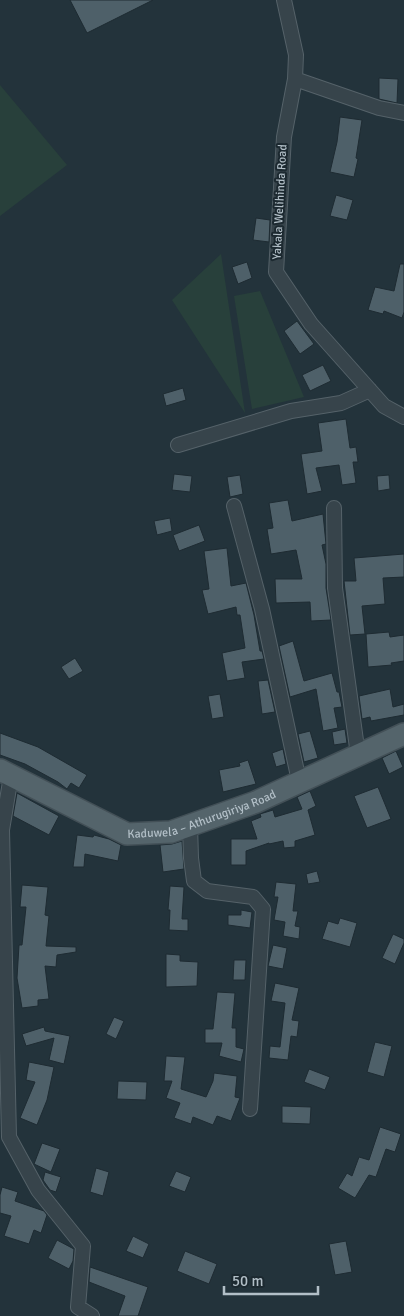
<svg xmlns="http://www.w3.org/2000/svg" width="404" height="1316" viewBox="0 0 404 1316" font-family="Signika,sans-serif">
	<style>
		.green { fill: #28403b }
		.building { fill: #4e6069; stroke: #1e2b32 }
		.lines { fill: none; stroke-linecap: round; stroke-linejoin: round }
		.street-casing { stroke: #556269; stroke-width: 16 }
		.primary-casing { stroke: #435057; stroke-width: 24 }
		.street { stroke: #37444b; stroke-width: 14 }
		.primary { stroke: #54646b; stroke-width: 21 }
		.labels { text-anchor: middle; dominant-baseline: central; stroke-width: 4; stroke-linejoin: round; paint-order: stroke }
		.street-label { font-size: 12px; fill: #b2bfc7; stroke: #1c2930 }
	</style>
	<rect width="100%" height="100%" fill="#23333b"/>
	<path class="green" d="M0,85L67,165L0,216Z
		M221,254L245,413L172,300Z
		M260,291L304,397L252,409L234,296Z"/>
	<path class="building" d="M70,0H153L87,33Z
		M379,78L398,79L397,103L379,99Z
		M340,117L362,120L356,158L358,159L354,177L330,172L337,142Z
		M336,195L353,200L347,220L330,216Z
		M256,218L270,220L269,242L253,240Z
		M247,262L252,278L238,284L232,267Z
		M400,264H404V312L402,318L384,311L383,314L368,310L375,287L394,291Z
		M297,321L314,344L300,354L284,331Z
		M323,365L331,381L310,391L302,375Z
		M183,388L186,400L166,406L163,394Z
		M346,419L350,448L356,447L358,462H353L356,483L342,485L339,465L316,468L322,491L307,494L301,454L322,451L318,423Z
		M174,474L192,476L190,492L172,490Z
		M240,475L243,494L230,497L227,477Z
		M389,475L390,489L378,491L377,476Z
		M288,500L292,521L323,514L326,544L322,545L326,564V588L331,620L311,621L310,602L276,603L275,579H302L296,550L271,554L267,529L273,528L269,503Z
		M170,518L172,531L157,535L154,521Z
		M199,525L205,541L179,551L173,535Z
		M227,548L231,586L246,583L254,615L260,651H262L264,659L242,662L245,678L227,681L222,653L245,648L240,615H237L236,607L208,614L202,590L209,589L204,551Z
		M404,554V577L383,578L385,604L362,606L365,634L350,635L344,581H356L354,558Z
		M389,632L390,637L404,635V661L391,663L392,665L368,667L366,634Z
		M293,641L304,681L332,673L337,692H339L342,707L334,708L338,728L323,731L316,689L290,697L279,646Z
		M75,658L83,671L69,679L61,667Z
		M268,680L275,712L262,714L258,681Z
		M390,689L393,707L404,704V715L371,721L370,717L362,719L359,696Z
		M220,694L224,717L212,719L208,696Z
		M345,729L347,743L334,745L332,732Z
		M310,731L318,758L304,762L298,734Z
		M0,733L38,747L87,775L79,788L71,783L67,789L58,782L25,764L0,755Z
		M283,749L286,764L276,767L272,753Z
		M396,751L403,767L389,774L382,758Z
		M248,760L256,784L223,792L219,770L240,766L239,763Z
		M378,787L391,819L367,828L354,796Z
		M310,791L316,806L308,810L315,835L295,841V847L284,848L283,841L269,844V843L246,851V865H231V839H257L251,821L261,817L260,814L273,810L275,817L302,809L297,797Z
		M17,793L59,816L49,835L13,816Z
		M77,835L93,837L94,835L109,839L121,845L118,861L85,854L84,867H73Z
		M182,841L184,869L163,872L160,845L172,844Z
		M317,871L320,882L308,884L306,874Z
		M276,882L296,884L293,911H298L295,926L300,927L299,939L283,936L285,922L274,920L278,897H274Z
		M22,885L48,887L45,915L49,916L46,946L76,947V952L57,955L56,967L45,966L49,999L38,1000V1006L22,1008L17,978L19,945H22L26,907H20Z
		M170,886L184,887L182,919H188V931L169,930L170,910H168Z
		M241,910L252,912L250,928L228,925V915H241Z
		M340,918L357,923L350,947L322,939L328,921L338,924Z
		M393,934L404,939V943L395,964L382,958Z
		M273,945L287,948L283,969L268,966Z
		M166,954L180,955V961L198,962L197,986L166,987Z
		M234,960H246L245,980H233Z
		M275,983L299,988L292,1020L299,1021L297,1037L291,1036L288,1060L269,1058L270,1046L280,1047L285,1003L271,1001Z
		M217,992L235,993L232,1028H236V1047L244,1049L241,1062L219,1056L222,1043H205V1029H213Z
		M114,1017L124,1021L116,1039L106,1034Z
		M44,1027L45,1031L70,1036L64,1064L49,1060L54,1038L26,1046L22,1034Z
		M375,1042L392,1046L384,1077L367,1072Z
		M166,1056L185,1057L181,1089L206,1097L213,1081L214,1073L237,1076L235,1097L240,1098L231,1121L217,1116L213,1125L193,1117L191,1124L174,1118L180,1103L166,1098L172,1081H164Z
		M29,1062L54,1067L47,1100L37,1125L20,1118L35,1082L26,1080Z
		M309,1069L330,1077L325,1090L304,1082Z
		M118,1081L147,1082L146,1100L117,1099Z
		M282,1106L311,1107L310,1124L282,1123Z
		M380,1127L401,1134L395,1152L386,1149L376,1177L369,1175L355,1198L338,1188L347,1173L352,1176L359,1157L369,1160Z
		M42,1143L60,1149L51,1172L34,1164Z
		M96,1168L109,1172L103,1196L90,1192Z
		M176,1171L191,1177L185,1192L169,1186Z
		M45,1172L61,1177L56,1192L50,1190L43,1180Z
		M2,1187L18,1192L15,1201L44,1211L47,1215L41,1233L34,1230L29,1244L4,1236L11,1216L0,1213V1195Z
		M133,1236L149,1244L143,1258L126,1251Z
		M57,1240L74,1249L73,1261L69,1269L48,1258Z
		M346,1241L352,1272L335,1275L329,1244Z
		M185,1251L217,1264L209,1284L177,1271Z
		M90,1267L148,1287L138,1316H118L125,1296L89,1282Z"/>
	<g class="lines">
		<g class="street-casing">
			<path id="street" d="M284,0L296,55L295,79L284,137L276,272L311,324L384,406L404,417
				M295,79L379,108L404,113
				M178,445L291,411L341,403L370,390
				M234,506L262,609L299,781
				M334,508L335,588L358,755
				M11,776L2,830L9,1137L38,1190L83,1246L78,1307L92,1316
				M190,825L191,858L194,881L207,891L253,897L263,909L250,1109"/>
		</g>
		<g class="primary-casing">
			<g id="primary">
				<path id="s1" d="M0,770L127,834L171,832L256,802L404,734"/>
			</g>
		</g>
		<use href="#street" class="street"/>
		<use href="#primary" class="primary"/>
	</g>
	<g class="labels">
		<g class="street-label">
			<text transform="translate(280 202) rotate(-87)">Yakala Welihinda Road</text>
			<text stroke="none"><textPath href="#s1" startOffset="220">Kaduwela – Athurugiriya Road</textPath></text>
		</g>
	</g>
	<path d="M224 1286v8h94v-8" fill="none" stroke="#b2bfc7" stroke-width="2.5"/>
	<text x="232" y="1286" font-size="15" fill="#b2bfc7" stroke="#1c2930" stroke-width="4" paint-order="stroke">50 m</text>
</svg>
